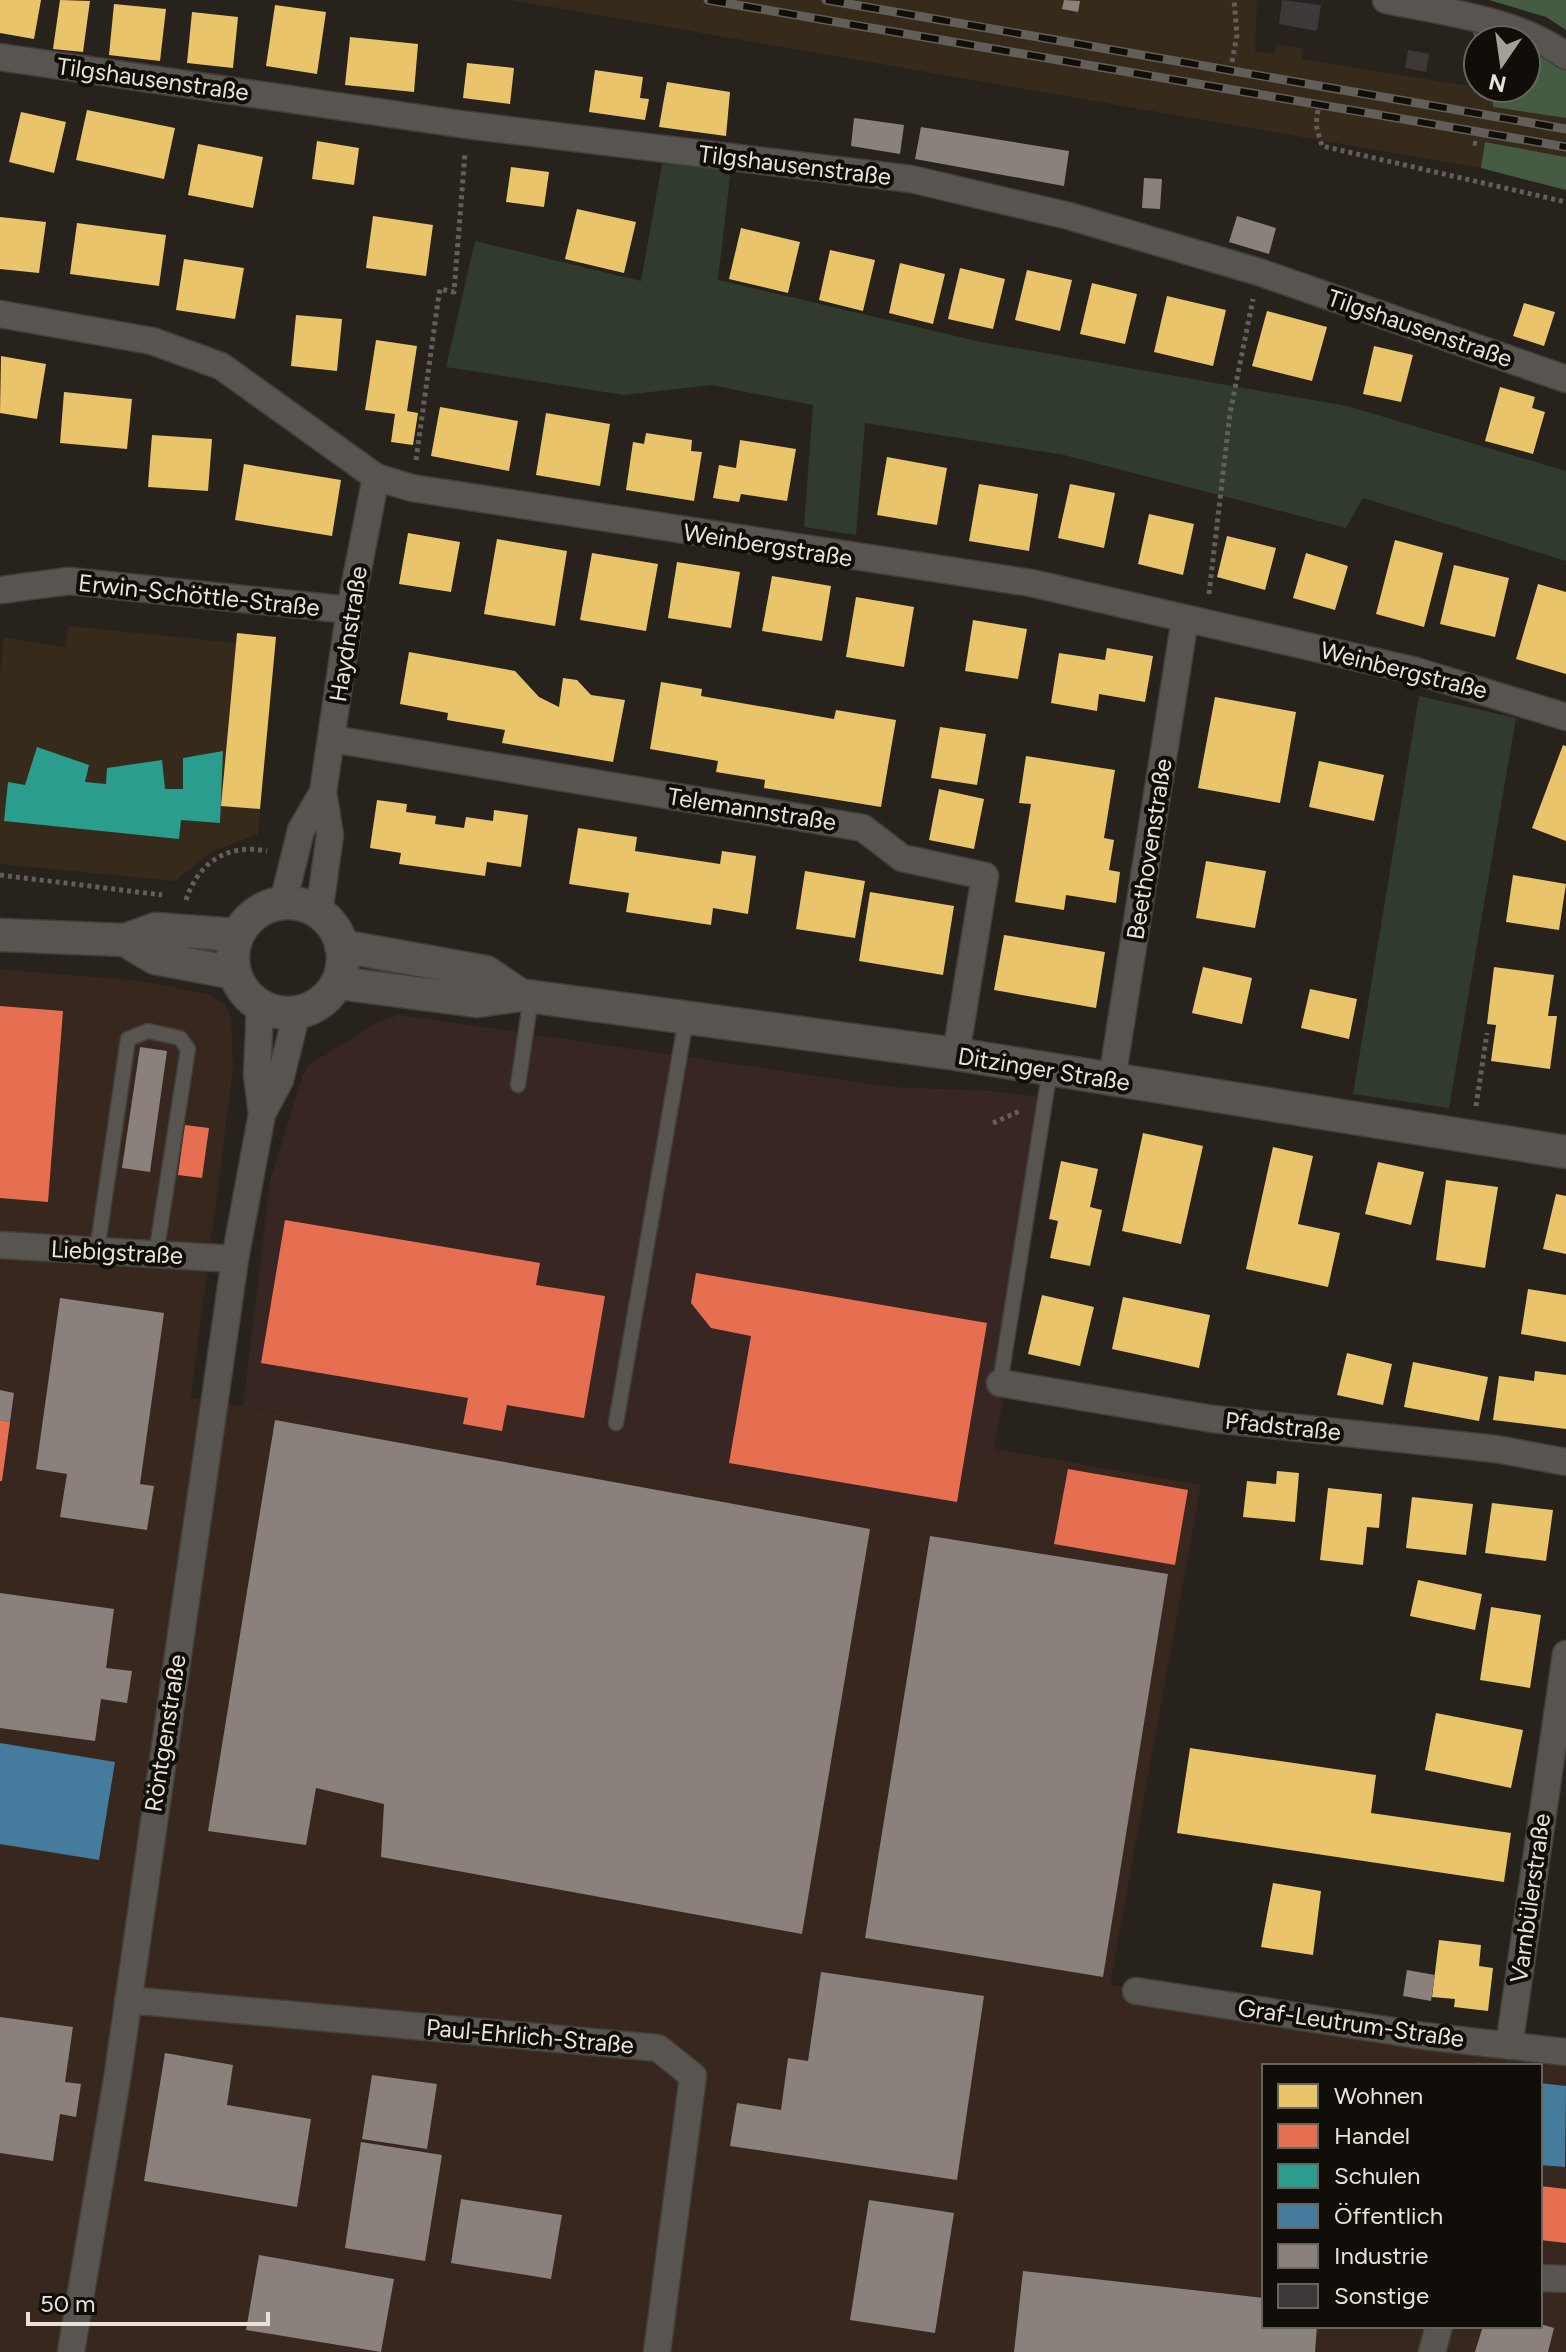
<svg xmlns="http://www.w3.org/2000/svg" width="1566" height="2352" viewBox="0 0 1566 2352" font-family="Figtree,sans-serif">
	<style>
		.commercial { fill: #382622 }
		.industrial { fill: #38271f; fill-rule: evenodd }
		.built { fill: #362a1b }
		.green { fill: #303b2e }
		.forest { fill: #455b44 }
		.homes { fill: #e9c46a }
		.shops { fill: #e76f51 }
		.schools { fill: #2a9d8f }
		.public { fill: #457b9d }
		.industry { fill: #8a817c }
		.building { fill: #3e3938 }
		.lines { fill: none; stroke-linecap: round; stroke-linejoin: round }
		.service-casing { stroke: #433f3a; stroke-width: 17 }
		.minor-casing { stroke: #433f3a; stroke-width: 29 }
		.tertiary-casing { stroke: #433f3a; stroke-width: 35 }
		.path { stroke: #635e5a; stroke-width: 5; stroke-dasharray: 4 4; stroke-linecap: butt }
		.service { stroke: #58544f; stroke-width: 14 }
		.minor { stroke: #58544f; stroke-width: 26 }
		.tertiary { stroke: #58544f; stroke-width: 32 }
		.rail-casing { stroke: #645e5b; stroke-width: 9 }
		.rail { stroke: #110e09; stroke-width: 6; stroke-dasharray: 18; stroke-linecap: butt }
		.labels { text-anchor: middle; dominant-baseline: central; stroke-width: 8; stroke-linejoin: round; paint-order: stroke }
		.street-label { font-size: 24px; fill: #e8e2da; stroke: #110e09 }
	</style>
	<rect width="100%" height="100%" fill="#28221c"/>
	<path class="commercial" d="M400,1015L892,1087L992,1091L1040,1097L1004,1394L994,1449L970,1465L963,1507L674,1481L495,1447L243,1406L270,1181L303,1074L308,1066L375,1023Z"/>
	<path class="industrial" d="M0,969L141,981L207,994L226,1005L231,1018L233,1069L191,1398L495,1447L674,1481L962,1507L970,1465L994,1449L1201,1485L1110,1985L1566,2052V2352H0ZM1264,2066H1540V2326H1264Z"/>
	<path class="built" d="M511,0H1257L1255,51L1274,54L1276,44L1303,49L1302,59L1494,90L1493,107L1566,118V157L1486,142L1481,168Z
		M69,626L236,643L237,633L276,637L258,834L213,851L175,881L0,864V675L4,638L65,647Z"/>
	<path class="green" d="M662,164L731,167L718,280L981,342L1347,406L1566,471V561L1363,498L1346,528L1064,455L865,423L856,535L804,527L813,405L711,385L624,395L446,367L475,241L641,281Z
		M1419,696L1516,718L1449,1108L1353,1094Z"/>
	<path class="forest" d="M1489,0H1566V30L1546,17Z
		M1467,16L1553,46L1566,56V118L1493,107V88H1526V40H1478V47Z
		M1485,142L1566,157V190L1481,168Z"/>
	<path class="homes" d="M0,0H41L34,39L0,33Z
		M60,0L90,1L83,52L53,49Z
		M114,4L166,9L160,61L109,55Z
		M275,5L326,12L317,74L266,66Z
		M192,12L238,17L233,68L187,63Z
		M350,37L418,44L414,92L345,85Z
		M467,63L514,68L510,104L463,98Z
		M595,70L643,77L640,98L649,99L645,120L589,112Z
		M667,82L730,92L726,136L659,127Z
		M87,110L175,128L164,179L76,160Z
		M21,112L66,122L54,173L9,162Z
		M317,141L359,148L354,185L312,179Z
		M198,144L263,157L253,208L188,195Z
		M511,167L549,172L544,207L506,202Z
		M577,209L636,222L624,273L565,259Z
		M373,216L433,225L426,276L366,268Z
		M0,217L46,222L39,273L0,269Z
		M77,223L166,235L159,286L70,274Z
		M741,228L800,242L788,293L729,279Z
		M830,250L875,260L863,311L819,300Z
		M184,259L244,268L235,319L176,310Z
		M900,263L945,274L933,324L889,313Z
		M960,268L1005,279L993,329L948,319Z
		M1027,270L1072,280L1060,331L1015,320Z
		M1092,283L1137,294L1125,344L1080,334Z
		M1167,296L1226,310L1213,366L1154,352Z
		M1524,303L1555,312L1544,346L1513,336Z
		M1267,311L1327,327L1312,381L1252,366Z
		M296,315L342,319L337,371L291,366Z
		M376,340L417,346L407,411L418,413L413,445L391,442L395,414L365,410Z
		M1374,346L1413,355L1401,402L1363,394Z
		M1,356L46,364L37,419L0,413Z
		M1500,387L1535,397L1532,408L1545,412L1533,454L1485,441Z
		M64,392L132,399L127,449L60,443Z
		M440,407L518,421L509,471L431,456Z
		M546,413L610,424L600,486L536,475Z
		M646,433L692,440L691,451L702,452L694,501L626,490L633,442L644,444Z
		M152,435L212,439L208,491L148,487Z
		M740,440L796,449L787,501L741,494L739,502L713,498L719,465L736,468Z
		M887,457L947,468L937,525L877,515Z
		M244,464L341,480L332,536L235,520Z
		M979,484L1038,494L1029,551L969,541Z
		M1070,484L1115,493L1104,548L1058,538Z
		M1149,514L1194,524L1183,575L1138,564Z
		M408,533L460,542L451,592L399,584Z
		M1227,536L1276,548L1265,590L1217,577Z
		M497,539L567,551L555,626L484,614Z
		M1395,540L1443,553L1424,627L1376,614Z
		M592,553L658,564L646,631L580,620Z
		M1306,553L1348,566L1335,610L1293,598Z
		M677,562L740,572L731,628L668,618Z
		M1454,565L1509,578L1495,637L1440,624Z
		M772,576L831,586L822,641L762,631Z
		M1538,584L1566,592V674L1516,659Z
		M856,597L914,607L904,667L846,657Z
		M973,620L1027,629L1018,679L965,671Z
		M237,633L276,637L260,809L221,806Z
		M1107,648L1153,656L1145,702L1099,694L1097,711L1051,703L1059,653L1105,660Z
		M409,652L515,671L539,697L559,707L563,678L577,680L591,695L625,700L613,762L502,743L505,730L447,720L448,713L400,704Z
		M661,682L702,689L701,696L834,719L836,710L896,720L881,807L764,788L765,780L716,772L718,761L650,749Z
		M1215,697L1296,712L1280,803L1198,788Z
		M940,727L986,734L977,785L931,778Z
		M1563,745L1566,746V841L1532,828Z
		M1026,756L1115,770L1104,838L1114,840L1109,870L1120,872L1116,903L1066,895L1064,910L1015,902L1031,804L1019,803Z
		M1319,761L1384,775L1374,821L1309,807Z
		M939,789L984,799L974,849L929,840Z
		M377,800L407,804L406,812L436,816L435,824L464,828L466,817L493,821L494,810L528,815L521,867L487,862L485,876L399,864L401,853L370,848Z
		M578,828L637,837L635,851L720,864L722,851L756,856L748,914L713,908L711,925L626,912L629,893L569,884Z
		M1206,861L1266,871L1255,928L1196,918Z
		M805,871L865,881L855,938L796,929Z
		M1513,875L1566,884L1559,930L1506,922Z
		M870,892L954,906L943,975L859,961Z
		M1004,935L1105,952L1096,1008L994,990Z
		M1203,967L1252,978L1242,1024L1192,1013Z
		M1494,967L1554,975L1548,1016H1557L1550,1069L1491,1061L1496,1025L1487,1024Z
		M1310,989L1357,999L1349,1039L1301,1028Z
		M1143,1133L1203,1146L1181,1244L1122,1231Z
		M1273,1147L1313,1156L1298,1224L1340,1233L1328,1287L1246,1269Z
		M1061,1161L1098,1169L1090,1207L1102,1210L1090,1266L1050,1258L1058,1221L1049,1219Z
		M1378,1162L1424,1172L1411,1225L1365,1214Z
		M1446,1180L1498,1187L1485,1268L1436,1260Z
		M1556,1194L1566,1196V1254L1543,1249Z
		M1528,1289L1566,1295V1342L1521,1334Z
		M1042,1295L1094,1307L1080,1366L1028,1354Z
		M1123,1297L1210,1315L1199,1368L1112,1349Z
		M1347,1353L1392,1364L1383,1405L1337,1395Z
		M1413,1362L1488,1377L1479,1421L1404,1407Z
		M1535,1371L1566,1375V1429L1493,1420L1499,1376L1534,1381Z
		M1277,1471L1299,1473L1295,1522L1243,1517L1247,1481L1276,1484Z
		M1328,1488L1382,1494L1379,1528L1367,1527L1363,1565L1320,1560Z
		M1412,1497L1473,1504L1466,1555L1406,1548Z
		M1492,1503L1553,1510L1546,1561L1485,1553Z
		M1418,1580L1482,1594L1475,1630L1410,1616Z
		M1491,1607L1541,1615L1530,1688L1480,1680Z
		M1436,1713L1523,1730L1511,1788L1425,1770Z
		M1190,1748L1376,1775L1371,1813L1511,1833L1504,1882L1177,1833Z
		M1273,1883L1321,1891L1313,1955L1261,1947Z
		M1439,1940L1481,1945L1479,1966L1493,1968L1488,2011L1454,2007L1455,1999L1432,1997Z"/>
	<path class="shops" d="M0,1006L63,1011L48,1202L0,1198Z
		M185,1125L209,1128L202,1178L178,1175Z
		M285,1220L540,1263L536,1285L605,1296L584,1418L507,1405L502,1431L463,1424L468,1398L261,1363Z
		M696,1273L987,1323L957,1502L729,1463L751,1336L711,1328L691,1303Z
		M0,1420L10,1422L2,1481H0Z
		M1068,1469L1188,1490L1175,1565L1054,1544Z
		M1540,2186L1566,2189V2243L1540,2240Z"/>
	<path class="schools" d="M37,747L89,765L85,782L106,784L107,768L162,760L165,789H183V758L223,751L220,823L181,820L179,839L4,821L8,782L25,785Z"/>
	<path class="public" d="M0,1743L115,1762L99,1860L0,1844Z
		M1540,2083L1566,2086L1565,2167L1540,2165Z"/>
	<path class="industry" d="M1064,0L1080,1L1078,12L1062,9Z
		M854,118L904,125L900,154L851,146Z
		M921,127L1069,151L1064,186L915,159Z
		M1144,178L1162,179L1160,209L1142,208Z
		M1237,216L1276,228L1269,254L1229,242Z
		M140,1047L167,1051L150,1172L122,1168Z
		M60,1298L164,1313L140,1484L154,1486L147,1530L60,1517L67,1474L36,1469Z
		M0,1390L14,1393L10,1422L0,1420Z
		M275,1420L870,1529L802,1934L381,1857L384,1804L316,1788L306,1845L208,1831Z
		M930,1536L1168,1574L1103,1977L865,1938Z
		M0,1593L114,1609L106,1668L132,1671L127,1703L101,1699L95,1741L0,1728Z
		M1407,1970L1435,1975L1431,2001L1403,1996Z
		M821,1972L984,1996L957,2180L730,2146L737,2103L781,2110L788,2058L808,2061Z
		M0,2017L73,2027L65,2082L81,2084L76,2117L60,2114L53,2161L0,2153Z
		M165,2053L233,2065L227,2105L311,2119L297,2207L144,2181Z
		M372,2075L437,2084L427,2149L362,2139Z
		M361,2142L442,2155L425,2261L345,2248Z
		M461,2199L562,2215L551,2279L451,2263Z
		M869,2200L954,2213L935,2333L850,2320Z
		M259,2255L394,2279L381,2352L246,2330Z
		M1023,2271L1264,2298V2326H1317L1315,2352H1014Z
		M1540,2324L1554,2328L1548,2352H1475L1483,2326Z"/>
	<path class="building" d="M1282,0L1321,5L1317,31L1279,24Z
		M1408,50L1429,54L1426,72L1405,68Z"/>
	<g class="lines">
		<g class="service-casing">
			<path id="service" d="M518,1085L531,997
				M97,1251L128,1039L148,1031L180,1038L188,1049L156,1254
				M1000,1383L1050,1069
				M616,1423L686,1019"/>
		</g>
		<g class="minor-casing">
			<path id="minor" d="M1386,0C1445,12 1517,20 1566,56
				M0,57L467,125L911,179L1069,216L1259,272L1566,379
				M0,314L152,341L221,366L376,477L412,488L1031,583L1416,671L1566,717
				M0,590L69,581L350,610
				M332,739L863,828L902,858L985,876L956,1054
				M283,903L301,830L323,792
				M319,913L330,835L323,792L350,610L376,477
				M260,1006L257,1075L262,1114
				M1112,1079L1185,619
				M0,1245L235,1259
				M1000,1383L1213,1419L1496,1449L1566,1462
				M1136,1991L1424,2036L1566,2052
				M128,2000L658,2048L693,2076L657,2352
				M1509,2046L1566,1654
				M1540,2278L1566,2279
				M71,2352L118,2073L235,1259L262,1114L280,1080L297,1012
				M1432,2352L1439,2326"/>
		</g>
		<g class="tertiary-casing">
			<path id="tertiary" d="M233 958a55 55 0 1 1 110 0a55 55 0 1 1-110 0Z
				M0,935L125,940L156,929L237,935
				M125,940L155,958L235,973
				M341,946L486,972L520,995
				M338,983L477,1001L520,995L956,1054L1566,1152"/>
		</g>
		<path class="path" d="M1232,62L1237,35L1234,0
			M1480,94L1485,95
			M1318,110L1316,125L1322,146L1566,202
			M1473,143L1478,144
			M416,460L438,301L440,289L454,292L465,153
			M1209,594L1230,413L1253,299
			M0,875L162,895
			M186,900C198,863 227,843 267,851
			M1476,1106L1487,1033
			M993,1123L1022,1110"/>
		<use href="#service" class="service"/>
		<use href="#minor" class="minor"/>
		<use href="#tertiary" class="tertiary"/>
		<g class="rail-casing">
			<path id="rail" d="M708,0L1566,147
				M826,0L1566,129"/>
		</g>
		<use href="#rail" class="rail"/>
	</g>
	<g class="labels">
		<g class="street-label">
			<text transform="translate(153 79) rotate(8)">Tilgshausenstraße</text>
			<text transform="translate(795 165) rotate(7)">Tilgshausenstraße</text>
			<text transform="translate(1420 328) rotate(19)">Tilgshausenstraße</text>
			<text transform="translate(768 545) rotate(9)">Weinbergstraße</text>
			<text transform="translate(199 595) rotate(6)">Erwin-Schöttle-Straße</text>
			<text transform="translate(348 634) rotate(-81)">Haydnstraße</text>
			<text transform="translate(1404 670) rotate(14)">Weinbergstraße</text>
			<text transform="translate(752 809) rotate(9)">Telemannstraße</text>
			<text transform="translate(1149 849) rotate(-81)">Beethovenstraße</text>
			<text transform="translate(1044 1069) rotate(9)">Ditzinger Straße</text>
			<text transform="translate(117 1252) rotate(3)">Liebigstraße</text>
			<text transform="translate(1283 1426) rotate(6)">Pfadstraße</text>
			<text transform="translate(165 1733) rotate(-81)">Röntgenstraße</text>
			<text transform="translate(1530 1898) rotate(-82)">Varnbülerstraße</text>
			<text transform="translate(1351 2023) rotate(8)">Graf-Leutrum-Straße</text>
			<text transform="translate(530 2036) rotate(5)">Paul-Ehrlich-Straße</text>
		</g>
	</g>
	<rect x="1262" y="2064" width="280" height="264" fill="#110e09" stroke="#67635d" stroke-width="2"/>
	<rect x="1278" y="2084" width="40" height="24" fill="#e9c46a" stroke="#67635d" stroke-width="2"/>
	<text x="1334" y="2104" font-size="24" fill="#e8e2da">Wohnen</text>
	<rect x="1278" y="2124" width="40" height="24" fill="#e76f51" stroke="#67635d" stroke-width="2"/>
	<text x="1334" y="2144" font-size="24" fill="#e8e2da">Handel</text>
	<rect x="1278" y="2164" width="40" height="24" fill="#2a9d8f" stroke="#67635d" stroke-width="2"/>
	<text x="1334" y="2184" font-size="24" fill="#e8e2da">Schulen</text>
	<rect x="1278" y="2204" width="40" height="24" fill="#457b9d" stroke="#67635d" stroke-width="2"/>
	<text x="1334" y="2224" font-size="24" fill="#e8e2da">Öffentlich</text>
	<rect x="1278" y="2244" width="40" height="24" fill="#8a817c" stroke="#67635d" stroke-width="2"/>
	<text x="1334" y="2264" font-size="24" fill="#e8e2da">Industrie</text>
	<rect x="1278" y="2284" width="40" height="24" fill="#3e3938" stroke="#67635d" stroke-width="2"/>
	<text x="1334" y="2304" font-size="24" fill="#e8e2da">Sonstige</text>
	<g transform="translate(1502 64) rotate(193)"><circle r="38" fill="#110e09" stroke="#67635d" stroke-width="2"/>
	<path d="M0-6L14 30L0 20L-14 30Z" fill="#a59f98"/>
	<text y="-12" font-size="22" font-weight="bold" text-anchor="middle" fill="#e8e2da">N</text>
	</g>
	<path d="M28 2312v12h240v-12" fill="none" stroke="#e8e2da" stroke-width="4"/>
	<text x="40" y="2312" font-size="24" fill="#e8e2da" stroke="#110e09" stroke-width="6" paint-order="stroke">50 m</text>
</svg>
